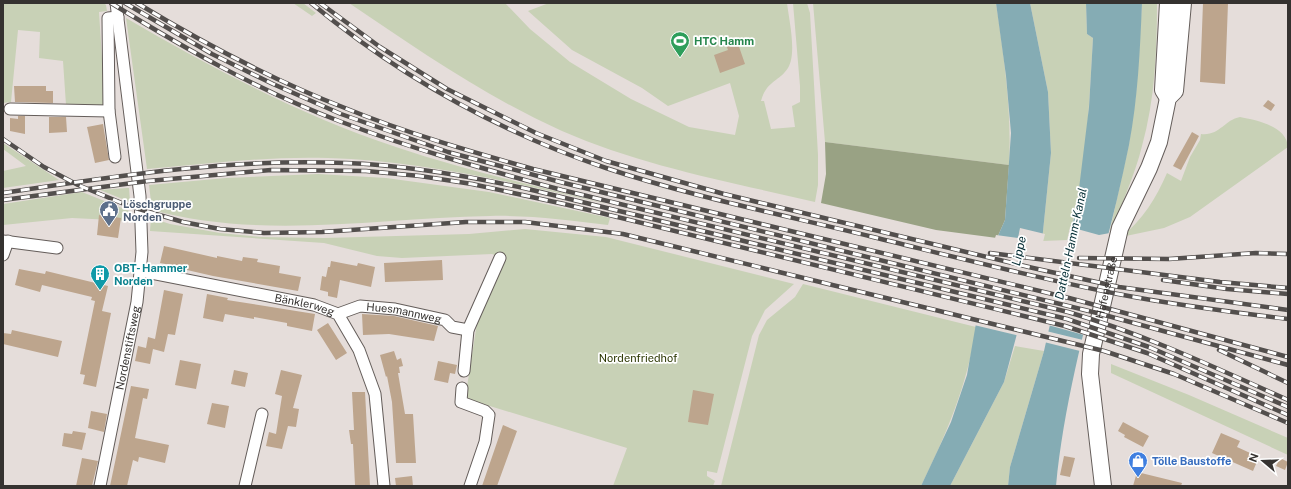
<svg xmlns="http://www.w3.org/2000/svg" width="1291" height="489" viewBox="0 0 1291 489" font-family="'Public Sans',sans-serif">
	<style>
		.green { fill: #c8d1b6 }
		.forest { fill: #99a284 }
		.water { fill: #85acb4 }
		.pier { fill: #e5ddda }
		.building { fill: #bda58d }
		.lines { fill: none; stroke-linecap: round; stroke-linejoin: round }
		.minor-casing { stroke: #645d5a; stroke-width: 13 }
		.secondary-casing { stroke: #645d5a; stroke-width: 18 }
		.minor { stroke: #fff; stroke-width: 11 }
		.secondary { stroke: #fff; stroke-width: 16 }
		.rail-casing { stroke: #534f4d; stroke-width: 4.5 }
		.rail { stroke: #fff; stroke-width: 3; stroke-dasharray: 9; stroke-linecap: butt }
		.labels { text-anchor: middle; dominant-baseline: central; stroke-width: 3.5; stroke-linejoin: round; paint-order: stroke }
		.leisure-label { font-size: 11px; font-weight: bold; fill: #27864d; stroke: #fff; text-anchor: start }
		.service-label { font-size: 11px; font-weight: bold; fill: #4e5e75; stroke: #fff; text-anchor: start }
		.culture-label { font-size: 11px; font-weight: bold; fill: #0d838f; stroke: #fff; text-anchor: start }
		.street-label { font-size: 11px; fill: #353230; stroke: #fff }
		.park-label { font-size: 11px; fill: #2d3804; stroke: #fff }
		.shop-label { font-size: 11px; font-weight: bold; fill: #366cbe; stroke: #fff; text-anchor: start }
		.water-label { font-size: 12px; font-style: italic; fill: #072f36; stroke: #fff }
	</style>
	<rect width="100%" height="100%" fill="#e5ddda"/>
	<path class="green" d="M3,3H104L106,5L107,11L99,12L105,105H66L63,61L39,58L40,32L18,30L11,102L3,103Z
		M293,3H303L316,13L312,16Z
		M349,3H505L530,29L570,62L631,99L689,127L735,135L739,116L730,83L668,106L642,88L572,50L528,11L549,3H787C789,20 797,53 788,68C779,82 767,80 761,101H764L771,129L795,127L792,106L800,102V86L793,3H807L810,13L818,155V185L815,202C730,182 642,166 562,131C486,97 417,49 349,3Z
		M813,3H996C1004,57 1012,111 1009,165L825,142Z
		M1030,3H1086L1087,34L1093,38C1089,105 1087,175 1068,240L1042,241L1051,153L1048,92Z
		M1142,3H1157C1157,50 1155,100 1142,146C1135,175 1122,201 1113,230H1110L1129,144L1136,94Z
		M126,18C212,68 301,116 396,147C467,171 540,187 612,205C519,184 425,161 328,158C268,156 207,164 147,169Z
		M1240,117C1256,120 1287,126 1288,147L1190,217L1164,228L1121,237C1143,220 1156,198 1167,173L1181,181L1190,157L1200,140L1201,134C1220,136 1224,120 1240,117Z
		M3,143L59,180L3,188V171L26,166L3,149Z
		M318,174L386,178L489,192L610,218L608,225C568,220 530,215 490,216C378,218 262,240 152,210L149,185L226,178Z
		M129,188L130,202L100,190L127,188Z
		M82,192L132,212L133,221L72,218L3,225V204Z
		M151,218L170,224L220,233L261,237L324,238L469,234L525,229L606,237L794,284L765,310L752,336L717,473L707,471V476L715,481L713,486H613L627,448L467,399L466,393L477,323L505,259L492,254L402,258L377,256L324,243L150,231Z
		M803,284L976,327C968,384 946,435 921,486H721L759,335L767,320L795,297Z
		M1015,346L1044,351L1010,467L1008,486H950L1004,382Z
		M1111,364L1189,395L1288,438V455L1111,373Z"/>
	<path class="forest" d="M825,142L1009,165L1005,220L997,238L936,230L821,203L826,174Z"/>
	<path class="water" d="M996,3H1030L1048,92L1051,153L1042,241L1004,382L950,486H921L951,422L967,375L983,283L997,238L1005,220L1011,133L1006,76Z
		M1086,3H1142C1140,50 1138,98 1129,145C1106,259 1067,370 1056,486H1008L1010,467L1044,351L1077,205L1089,107L1093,38L1087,34Z"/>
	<path class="pier" d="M1070,227L1099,235L1110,233L1112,230L1084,335L1048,325Z
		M1020,228L1045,234L1020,336L974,325L981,282L996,235L1018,238Z
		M1046,331L1083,340L1080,351L1044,342Z"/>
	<path class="building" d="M1203,3H1228L1225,84L1200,82Z
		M736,38L745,64L720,73L714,55L728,50L725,42Z
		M14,86H46V91H53V103L15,102Z
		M1268,100L1275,105L1271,111L1263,106Z
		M18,116H25V134L10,131V118L18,119Z
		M49,117H66L67,132L49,133Z
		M103,124L109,160L95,163L87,127Z
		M1192,132L1199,136L1181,170L1173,166Z
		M99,215L121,218L118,238L97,235Z
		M164,246L217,258V256L242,261L243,257L258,259L257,262L280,266L279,273L301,277L298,291L213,276L187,270V268L160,263Z
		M442,260L443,280L385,282L384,263Z
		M331,261L357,266L358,263L375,267L371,287L340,280L337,298L328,296V292L320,290L322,276L326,277L328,267H330Z
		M19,269L45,274L46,271L108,286L102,311L111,313L96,387L83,384L85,375L80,374L95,301L91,300L92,297L42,285L40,292L15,285Z
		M164,290L183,294L175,335L168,334L164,352L153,349L150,364L135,361L138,346L146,348L148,337L155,339Z
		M207,294L228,298L227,300L315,314L312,331L287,326V323L254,317V319L225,314L223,322L203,318Z
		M362,314L394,316L438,326L434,341L389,334L363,335Z
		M328,323L347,353L336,360L317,330Z
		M12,330L62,341L58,357L3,344V333L11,334Z
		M394,351L397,360L401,358L403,366L399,367L400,373H398L405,414H413L416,463H396L392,402L387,376L386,377L380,355Z
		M180,360L201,364L196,389L175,385Z
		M438,361L457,365L455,374L450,373L448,383L434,380Z
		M234,370L248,373L245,387L231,384Z
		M281,370L302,375L293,408L299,409L296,427L288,426L282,449L266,446L269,432L276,434L282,396L275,394Z
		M131,386L149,389L147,399L143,398L135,438L169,445L165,463L139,457L138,462L133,460L127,486H110Z
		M693,390L714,394L708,425L688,422Z
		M352,392H365L370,486L355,485L353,444H351L349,430H354Z
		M212,403L229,406L225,428L207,424Z
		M91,411L107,414L104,432L88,428Z
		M1123,422L1149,436L1143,447L1124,437L1125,435L1118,431Z
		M503,425L517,431L497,486H482Z
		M73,431L86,433L82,450L62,446L64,433L72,434Z
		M1221,433L1240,441L1237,447L1259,457L1253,471L1212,453Z
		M1064,456L1075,458L1070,477L1060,475Z
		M82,458L98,461L92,486H76Z
		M1280,458L1288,462L1285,470L1276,466Z
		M1137,472L1182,483L1181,486H1133Z
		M412,476L413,486H396L395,478Z"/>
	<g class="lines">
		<g class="minor-casing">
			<g id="minor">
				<path d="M10,109L109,111"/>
				<path d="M115,157L109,111L108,18L118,17"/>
				<path d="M3,241L57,248"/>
				<path d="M3,255L8,241"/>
				<path id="s1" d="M141,271L314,305L338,314L359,350L375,394L384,486"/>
				<path id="s2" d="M338,314L360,306L395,309L445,320L452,327L468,330"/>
				<path d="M464,371L468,330L500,258"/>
				<path d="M462,388L461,402L485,411L489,415L485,442L470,486"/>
				<path id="s3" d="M100,486L137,302L142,252L140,196L116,3"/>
				<path d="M245,486L262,414"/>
			</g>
		</g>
		<g class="secondary-casing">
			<g id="secondary">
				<path d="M1168,98L1163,90L1168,3"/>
				<path id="s4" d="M1103,486L1090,374L1091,354L1120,228L1149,168L1159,142L1168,98L1175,91L1183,3"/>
			</g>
		</g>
		<use href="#minor" class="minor"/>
		<use href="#secondary" class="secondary"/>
		<g class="rail-casing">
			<path id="rail" d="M111,3C184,48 259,91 339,121C412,149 487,170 562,190L1068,312C1144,334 1216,368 1288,400
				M125,3L212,54L273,84L341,114L448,152L564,183L1097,313L1288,365
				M137,3C203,43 273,80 345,108C406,133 469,151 533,169L1069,298L1288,357
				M311,3C398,75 499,132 606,168C693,197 784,215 873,237C955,257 1036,278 1118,294C1174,305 1231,312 1288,319
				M320,3L380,47L447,89L536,133L606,161L724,194L1033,268L1119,287L1288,310
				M3,139L44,167L78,185L129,206L183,222L220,229L264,233L322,232L466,222H525L623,234L1104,351L1174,374L1288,423
				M3,193C116,176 231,158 346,163C407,165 468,176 528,189L1067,319L1149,347L1288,407
				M3,200L148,181L271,170L366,171L420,176L472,184L564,204L1065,326L1147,353L1288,415
				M990,253L1220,282L1288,288
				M1079,258L1169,259L1256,253L1288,254
				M1163,280L1227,289L1288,294
				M1219,350L1288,383"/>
		</g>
		<use href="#rail" class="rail"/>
	</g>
	<defs>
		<g id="stadium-pin" transform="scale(1)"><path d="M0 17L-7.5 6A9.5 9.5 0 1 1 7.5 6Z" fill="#2e9e5b" stroke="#fff"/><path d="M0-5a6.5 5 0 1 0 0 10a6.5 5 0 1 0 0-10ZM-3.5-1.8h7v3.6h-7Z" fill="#fff"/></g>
		<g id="civic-pin" transform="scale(1)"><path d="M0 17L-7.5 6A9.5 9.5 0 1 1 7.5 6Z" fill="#5c6f8a" stroke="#fff"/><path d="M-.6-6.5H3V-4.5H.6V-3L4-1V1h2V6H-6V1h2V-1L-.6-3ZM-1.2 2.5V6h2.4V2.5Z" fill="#fff"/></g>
		<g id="building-pin" transform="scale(1)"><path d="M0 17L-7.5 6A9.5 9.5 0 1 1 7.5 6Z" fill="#0f9aa8" stroke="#fff"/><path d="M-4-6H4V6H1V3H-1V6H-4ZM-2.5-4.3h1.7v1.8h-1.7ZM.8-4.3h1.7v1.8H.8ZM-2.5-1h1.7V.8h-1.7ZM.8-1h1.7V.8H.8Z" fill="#fff"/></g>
		<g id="shop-pin" transform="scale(1)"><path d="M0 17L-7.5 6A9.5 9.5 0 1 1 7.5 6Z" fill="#3f7fe0" stroke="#fff"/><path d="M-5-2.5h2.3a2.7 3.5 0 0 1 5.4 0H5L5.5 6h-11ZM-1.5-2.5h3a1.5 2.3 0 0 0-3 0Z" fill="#fff"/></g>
	</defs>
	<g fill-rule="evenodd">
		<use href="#stadium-pin" x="680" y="41"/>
		<use href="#civic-pin" x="109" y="210"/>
		<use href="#building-pin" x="100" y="274"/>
		<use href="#shop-pin" x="1138" y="461"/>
	</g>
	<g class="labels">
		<g class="leisure-label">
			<text x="694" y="41">HTC Hamm</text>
		</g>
		<g class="service-label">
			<text x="123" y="204">Löschgruppe<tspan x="123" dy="13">Norden</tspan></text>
		</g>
		<g class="culture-label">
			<text x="114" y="268">OBT- Hammer<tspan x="114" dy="13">Norden</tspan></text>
		</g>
		<g class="street-label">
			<text stroke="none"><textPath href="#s4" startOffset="201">Hafenstraße</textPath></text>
			<text stroke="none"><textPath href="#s1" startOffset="167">Bänklerweg</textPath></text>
			<text stroke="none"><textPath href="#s2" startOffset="68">Huesmannweg</textPath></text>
			<text stroke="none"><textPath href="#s3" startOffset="141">Nordenstiftsweg</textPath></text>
		</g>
		<g class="park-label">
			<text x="638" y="358">Nordenfriedhof</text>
		</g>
		<g class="shop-label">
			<text x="1152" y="461">Tölle Baustoffe</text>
		</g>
		<g class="water-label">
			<text transform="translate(1071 244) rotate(-78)">Datteln-Hamm-Kanal</text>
			<text transform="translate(1019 251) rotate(-78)">Lippe</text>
		</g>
	</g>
	<rect width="1291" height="489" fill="none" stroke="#353230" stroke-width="8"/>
	<g transform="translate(1263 461) rotate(289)" stroke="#ffffff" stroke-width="3" paint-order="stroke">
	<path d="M0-3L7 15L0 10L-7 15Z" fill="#353230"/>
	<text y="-6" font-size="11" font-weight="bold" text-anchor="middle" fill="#353230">N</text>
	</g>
</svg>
